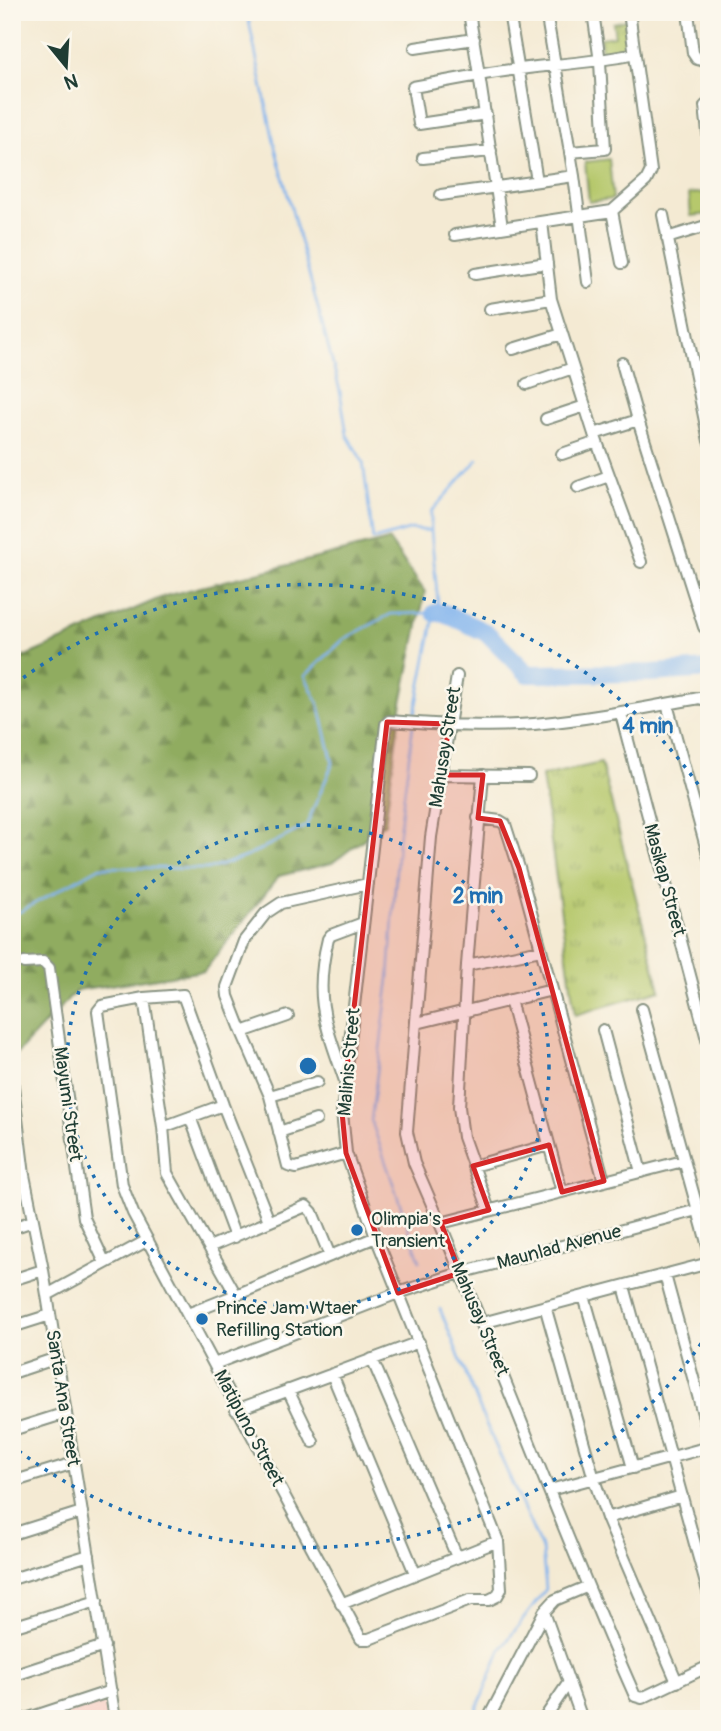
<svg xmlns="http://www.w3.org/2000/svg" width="721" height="1731" viewBox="0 0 721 1731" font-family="Pangolin,sans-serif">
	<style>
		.built { fill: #f7d1c7 }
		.grass { fill: url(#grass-tufts); stroke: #6a8250; stroke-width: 2 }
		.forest { fill: url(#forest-firs); stroke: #58744a; stroke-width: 2 }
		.pitch { fill: #b6c86c; stroke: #6a8250; stroke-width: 2 }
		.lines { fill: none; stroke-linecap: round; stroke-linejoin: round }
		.stream { stroke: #81b3ed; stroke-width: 2.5 }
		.river { stroke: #81b3ed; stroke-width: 18 }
		.minor-casing { stroke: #8a9484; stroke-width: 14 }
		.minor { stroke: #fff; stroke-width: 10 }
		.marked { fill: #d62828; fill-opacity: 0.2; stroke: #d62828; stroke-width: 5; stroke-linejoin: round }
		.ring { fill: none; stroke: #1f6fb2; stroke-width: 3.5; stroke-dasharray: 3.5 7 }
		.poi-dot { fill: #1f6fb2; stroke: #fbf7ec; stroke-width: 2.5 }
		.labels { text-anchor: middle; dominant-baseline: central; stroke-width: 5; stroke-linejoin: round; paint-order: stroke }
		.street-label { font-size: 19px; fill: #1f3d34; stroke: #fbf7ec }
		.poi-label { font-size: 19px; fill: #1f3d34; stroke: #fbf7ec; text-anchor: start }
		.centre { fill: #1f6fb2; stroke: #fbf7ec; stroke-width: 3.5 }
		.ring-label { font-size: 21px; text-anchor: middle; font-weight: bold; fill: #1f6fb2; stroke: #fbf7ec; stroke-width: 5; stroke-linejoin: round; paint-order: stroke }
	</style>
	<defs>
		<pattern id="grass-tufts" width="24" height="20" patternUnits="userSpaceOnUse" patternTransform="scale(1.75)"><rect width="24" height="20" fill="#b6c86c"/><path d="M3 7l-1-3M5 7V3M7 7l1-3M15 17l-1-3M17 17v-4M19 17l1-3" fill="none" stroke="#93a45a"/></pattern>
		<pattern id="forest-firs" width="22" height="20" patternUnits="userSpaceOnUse" patternTransform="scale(1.75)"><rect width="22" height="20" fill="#90ac60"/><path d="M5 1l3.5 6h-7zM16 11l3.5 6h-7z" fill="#758d50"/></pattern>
	</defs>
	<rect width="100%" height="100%" fill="#fbf7ec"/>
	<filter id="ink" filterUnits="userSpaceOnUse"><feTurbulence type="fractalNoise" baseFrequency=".0143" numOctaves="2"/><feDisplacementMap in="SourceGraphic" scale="14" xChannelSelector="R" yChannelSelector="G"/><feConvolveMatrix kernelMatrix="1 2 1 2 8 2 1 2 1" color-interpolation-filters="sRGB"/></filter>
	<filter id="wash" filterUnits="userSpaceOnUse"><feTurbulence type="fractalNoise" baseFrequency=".00686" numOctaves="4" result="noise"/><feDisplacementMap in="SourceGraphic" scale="28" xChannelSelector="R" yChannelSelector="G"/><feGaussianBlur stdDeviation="1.57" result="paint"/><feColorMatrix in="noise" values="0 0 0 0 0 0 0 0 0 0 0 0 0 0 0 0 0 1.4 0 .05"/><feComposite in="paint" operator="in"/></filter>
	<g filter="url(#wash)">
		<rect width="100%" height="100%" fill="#f4ead3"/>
		<path class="built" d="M104,1700L107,1719H47Z"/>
		<path class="grass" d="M627,20L632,50L602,55L600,38L615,36L613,23Z
			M601,763L660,990L575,1015L542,776Z"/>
		<path class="forest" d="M389,540L425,592L400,712L385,823L332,863L279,876L204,971L77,990L12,1059V662L165,596Z"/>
		<path class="pitch" d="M609,159L613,199L589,202L585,162Z
			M709,192V214L691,216L689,194Z"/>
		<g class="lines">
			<path class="stream" d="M247,12L275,147L340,391L347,435L363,462L373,540L412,529L431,531L439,613
				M431,531V512L478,459
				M413,726L398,840L389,979L371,1120L420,1261
				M12,916L100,867L210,869L248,856L306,826L333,763L319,705L305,676L344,639L391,614L435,613L414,719
				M440,1309L486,1424L542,1550L546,1589L501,1649L473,1719"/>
			<path class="river" d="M435,613H444L487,633L528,674L652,673L709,669"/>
		</g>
	</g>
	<g filter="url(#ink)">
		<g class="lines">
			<g class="minor-casing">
				<path id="minor" d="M469,12L479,75L413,87L419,124L486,114
					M509,12L537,181
					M546,12L570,152L605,149L600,62L593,12
					M688,12L693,53L697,59L709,62
					M415,48L474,39
					M709,103L705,106L709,142
					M423,158L491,151
					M574,176L588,282
					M441,195L574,176L570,152
					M612,211L622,263
					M663,215L709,441
					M542,222L551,299L594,434L641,562
					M502,227L479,75C531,65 583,65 635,54
					M455,235L612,211L646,181L651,171L629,12
					M667,238L709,225
					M475,274L547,263
					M490,309L551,299
					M513,349L562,334
					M622,363L638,420L704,627
					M527,384L573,368
					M546,419L585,406
					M594,434L638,420
					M562,454L597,442
					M578,487L609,476
					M457,676L431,837L407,1132L414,1163C492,1339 557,1521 635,1696L642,1698L709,1666
					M667,704L709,858
					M621,714L709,1047
					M440,775L529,776
					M483,775L467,965L459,1107L463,1137L489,1210
					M478,818L500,821L505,824L519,868L604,1181
					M24,963L43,962L49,968L84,1218L105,1263
					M467,965L541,950
					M144,998L163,1127L167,1173L236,1295L330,1256
					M510,1000L562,1192
					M642,1009L709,1250
					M417,1023L552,990
					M603,1030L641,1172
					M242,1032L288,1016
					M12,1078L24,1175L43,1270L115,1719
					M345,1081C326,1025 313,999 328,939L331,935L363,923
					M270,1096L317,1082
					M190,1117L235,1237
					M163,1127L223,1105
					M279,1132L316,1120
					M346,1153L296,1168L288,1166L270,1096L242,1032L228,996L227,987L244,941L266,913L281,903L368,884
					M473,1166L549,1145
					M269,1221L223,1105L183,995L144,998L102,1006L98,1011L122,1185L133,1213L361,1639H369L470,1600H489L497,1596L501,1589L498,1541L376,1237L346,1153L342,1112L386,724L389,721C437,725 487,728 534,724C590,719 644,708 699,698L709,701
					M441,1223L683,1161
					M12,1228L33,1221
					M209,1247L306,1206L312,1212L330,1256L376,1237
					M665,1275L709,1436
					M12,1280L43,1270
					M624,1286L709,1595
					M47,1295L148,1240
					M584,1296L633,1468
					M545,1306L594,1479L607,1518L677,1682
					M188,1314L236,1295
					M482,1323L709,1263
					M12,1327L50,1315
					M372,1359L457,1557
					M214,1364L398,1293L460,1273L709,1207
					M12,1373L57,1358
					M332,1374L415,1573
					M288,1390L313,1442
					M236,1410L419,1342
					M12,1430L66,1413
					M12,1482L74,1463
					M550,1490L709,1447
					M607,1518L682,1496
					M12,1534L82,1512
					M12,1579L89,1555
					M341,1604L498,1541
					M544,1612L582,1719
					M12,1627L97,1601
					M12,1676L104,1646
					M26,1719L111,1691
					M488,1719L544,1612L555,1600L586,1587
					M544,1719L569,1682"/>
			</g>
			<use href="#minor" class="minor"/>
		</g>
	</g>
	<path class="marked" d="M387,722L450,724L440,775H483L478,818L500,821L519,868L604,1181L562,1192L549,1145L473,1166L489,1210L441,1223L460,1273L398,1293L346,1153L342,1112Z"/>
	<g class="ring">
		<circle cx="308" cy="1066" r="241"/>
		<path d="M707 1335A481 481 0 0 1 15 1448M15 684A481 481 0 0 1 707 797"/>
	</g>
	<g class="poi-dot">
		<circle cx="357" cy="1230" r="7"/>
		<circle cx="202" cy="1319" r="7"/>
	</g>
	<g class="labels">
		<g class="street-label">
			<text transform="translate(445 747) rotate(-81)">Mahusay Street</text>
			<text transform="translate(665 880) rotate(75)">Masikap Street</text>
			<text transform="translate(349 1062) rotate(-85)">Malinis Street</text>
			<text transform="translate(68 1104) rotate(82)">Mayumi Street</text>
			<text transform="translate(559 1247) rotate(-15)">Maunlad Avenue</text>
			<text transform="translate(480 1319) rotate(67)">Mahusay Street</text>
			<text transform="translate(63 1398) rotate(81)">Santa Ana Street</text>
			<text transform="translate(249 1428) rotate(62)">Matipuno Street</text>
		</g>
		<g class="poi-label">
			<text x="371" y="1219">Olimpia's<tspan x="371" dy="22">Transient</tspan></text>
			<text x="216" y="1308">Prince Jam Wtaer<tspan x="216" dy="22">Refilling Station</tspan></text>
		</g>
	</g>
	<circle cx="308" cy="1066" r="10" class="centre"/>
	<g class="ring-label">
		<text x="648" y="733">4 min</text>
		<text x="478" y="903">2 min</text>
	</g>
	<rect width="721" height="1731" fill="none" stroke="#fbf7ec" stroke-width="42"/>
	<g transform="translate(66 66) rotate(162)" stroke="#fbf7ec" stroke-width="5" paint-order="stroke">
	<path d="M0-5L12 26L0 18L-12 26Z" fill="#1f3d34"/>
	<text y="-10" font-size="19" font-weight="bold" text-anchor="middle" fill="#1f3d34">N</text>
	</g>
</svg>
